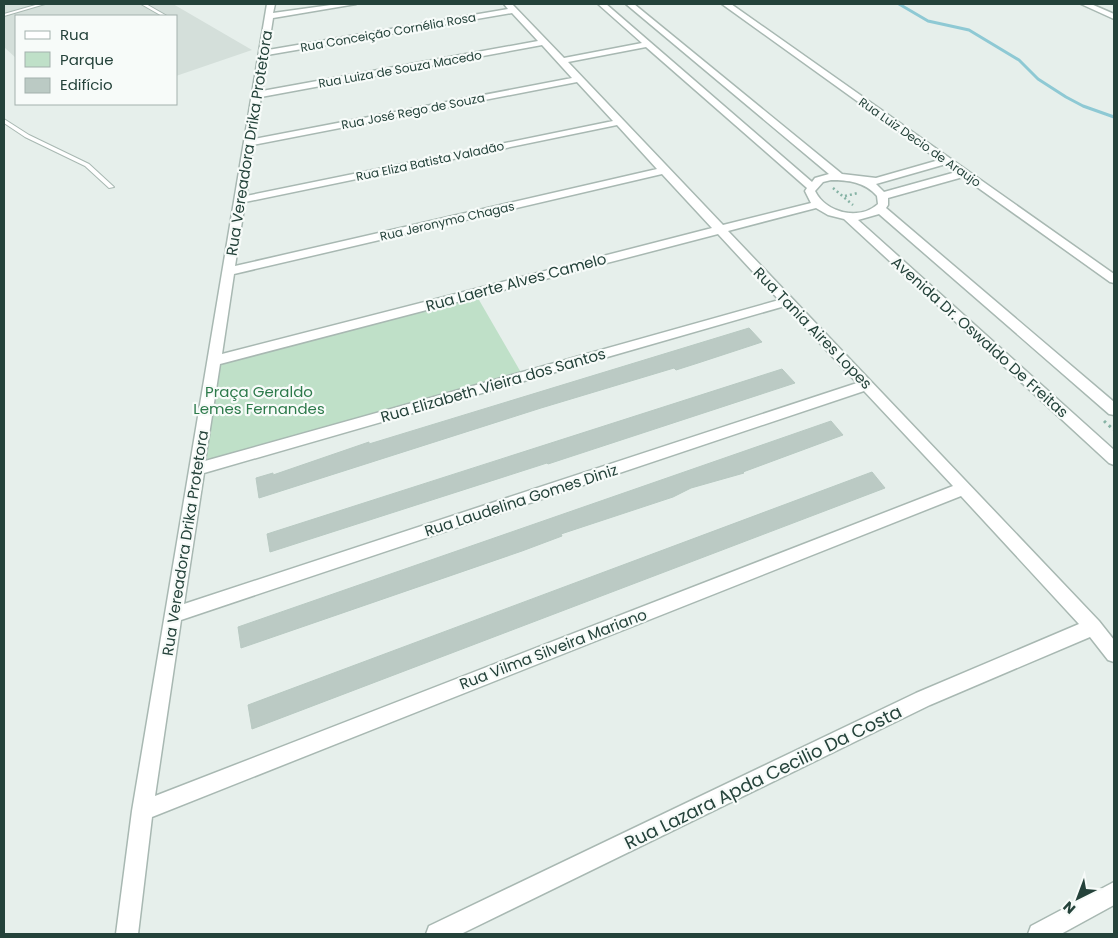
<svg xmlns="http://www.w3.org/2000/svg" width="1118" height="938" viewBox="0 0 1118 938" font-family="Poppins,sans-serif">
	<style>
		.built { fill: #d4dfda }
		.green { fill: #bfe0c8 }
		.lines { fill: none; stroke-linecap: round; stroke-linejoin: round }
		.stream { stroke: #8ec9d4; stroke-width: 3 }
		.building { fill: #bbcac4; stroke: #b8c9c2 }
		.lane-casing { stroke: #a8b8b2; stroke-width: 2 }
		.street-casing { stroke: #a8b8b2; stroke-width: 3 }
		.path-far1 { stroke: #86b3a5; stroke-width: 2.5; stroke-dasharray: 2 3; stroke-linecap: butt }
		.path { stroke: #86b3a5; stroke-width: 3; stroke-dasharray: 2.5 4; stroke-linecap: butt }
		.lane { fill: #fff; fill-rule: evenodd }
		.street { fill: #fff; fill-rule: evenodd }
		.labels { text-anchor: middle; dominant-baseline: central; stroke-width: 4.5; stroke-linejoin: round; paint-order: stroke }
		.far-street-label { font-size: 12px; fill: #24423a; stroke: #f7fbf9 }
		.street-label { font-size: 15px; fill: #24423a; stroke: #f7fbf9 }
		.park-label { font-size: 15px; fill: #2d7a4b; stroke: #f7fbf9 }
		.near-street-label { font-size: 18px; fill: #24423a; stroke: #f7fbf9 }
	</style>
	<rect width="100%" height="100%" fill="#e6efeb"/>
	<path class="built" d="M4,4H173L252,50L176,76V16H16V58L4,47Z"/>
	<path class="green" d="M475,293L523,376L197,469L214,361Z"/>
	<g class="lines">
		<path class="stream" d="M899,4L928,21L969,30L1019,60L1038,79L1066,97L1083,106L1114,117"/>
	</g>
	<path class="building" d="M749,328L762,342L698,363L676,370L674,368L541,408L259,498L256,478L273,473V475L369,442V444Z
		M782,369L795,383L548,464L547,463L270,552L267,534Z
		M831,421L843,435L743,472L744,473L691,488L673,497L561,534L562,536L522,551L241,648L238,627Z
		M872,472L885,488L252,729L248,705Z"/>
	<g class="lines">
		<g class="lane-casing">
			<path id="lane" d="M39,4H45L4,16V14Z
				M141,4H146L167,16H162Z
				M4,119L29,135L89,164L114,187L109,188L85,166L25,137L4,123Z"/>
		</g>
		<g class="street-casing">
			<path id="street" d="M267,4H275L273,13L338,4H356L273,18L268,50L508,9L504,4H512L564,58L642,43L598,4H606L812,182L815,178L829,174L626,4H634L842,174L876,178L939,160L722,4H731L1114,274V283L1110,282L963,177L888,198V205L886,208L1114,402V415L1109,414L879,214L858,220L1114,450V465L1109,463L844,219L828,215L816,208L728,231L1099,621L1114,640V662L1108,660L1090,637L930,705L461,934H426L429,926L916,693L1079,624L961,496L152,817L138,934H116L132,811ZM512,13L538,41L262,91L267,55ZM542,45L572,78L254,139L261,97ZM646,47L807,188L805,191L811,203L723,225L568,62ZM577,82L613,121L246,196L253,145ZM617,125L657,169L235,266L245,202ZM946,164L956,172L884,192L876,184ZM662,174L712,228L222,354L234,274ZM831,180C848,180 865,182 877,196L878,204C859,221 826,213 815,191L823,182ZM718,234L779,300L205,461L220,364ZM785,306L857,383L184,604L204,473ZM864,391L953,486L155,796L181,620Z
				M1081,4H1091L1114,14V19Z
				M1114,882V905L1061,934H1028L1031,926Z"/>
		</g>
		<path class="path-far1" d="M833,188L853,205
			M845,196L858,193"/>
		<path class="path" d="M1104,421L1114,430"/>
		<use href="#lane" class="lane"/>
		<use href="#street" class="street"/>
	</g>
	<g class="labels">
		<g class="far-street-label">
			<text transform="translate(388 32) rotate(-10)">Rua Conceição Cornélia Rosa</text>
			<text transform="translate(400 69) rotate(-10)">Rua Luiza de Souza Macedo</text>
			<text transform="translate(413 111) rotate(-11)">Rua José Rego de Souza</text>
			<text transform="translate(920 142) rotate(35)">Rua Luiz Decio de Araujo</text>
			<text transform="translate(430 161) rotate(-12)">Rua Eliza Batista Valadão</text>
			<text transform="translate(447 221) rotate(-13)">Rua Jeronymo Chagas</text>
		</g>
		<g class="street-label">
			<text transform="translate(249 143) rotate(-81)">Rua Vereadora Drika Protetora</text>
			<text transform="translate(516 282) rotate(-15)">Rua Laerte Alves Camelo</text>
			<text transform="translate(813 328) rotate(46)">Rua Tania Aires Lopes</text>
			<text transform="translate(980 337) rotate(42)">Avenida Dr. Oswaldo De Freitas</text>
			<text transform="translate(493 385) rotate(-16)">Rua Elizabeth Vieira dos Santos</text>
			<text transform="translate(521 500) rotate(-18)">Rua Laudelina Gomes Diniz</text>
			<text transform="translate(185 543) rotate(-81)">Rua Vereadora Drika Protetora</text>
			<text transform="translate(553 649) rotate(-21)">Rua Vilma Silveira Mariano</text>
		</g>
		<g class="park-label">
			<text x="259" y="391">Praça Geraldo<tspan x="259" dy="17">Lemes Fernandes</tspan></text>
		</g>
		<g class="near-street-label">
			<text transform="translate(763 777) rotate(-26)">Rua Lazara Apda Cecilio Da Costa</text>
		</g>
	</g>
	<rect width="1118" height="938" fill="none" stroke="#24423a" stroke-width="10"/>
	<rect x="15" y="15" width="162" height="90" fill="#f7fbf9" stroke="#a3b1ad"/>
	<rect x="25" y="31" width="25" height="8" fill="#ffffff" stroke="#a3b1ad"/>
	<text x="60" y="40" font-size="15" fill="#24423a">Rua</text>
	<rect x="25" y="52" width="25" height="15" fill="#bfe0c8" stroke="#a3b1ad"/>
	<text x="60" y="65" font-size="15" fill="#24423a">Parque</text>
	<rect x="25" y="78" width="25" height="15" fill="#bbcac4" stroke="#a3b1ad"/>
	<text x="60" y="90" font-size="15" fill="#24423a">Edifício</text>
	<g transform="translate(1078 898) rotate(222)" stroke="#f7fbf9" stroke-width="4" paint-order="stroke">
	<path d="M0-4L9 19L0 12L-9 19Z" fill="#24423a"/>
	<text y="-8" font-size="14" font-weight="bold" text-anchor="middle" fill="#24423a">N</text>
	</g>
</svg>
